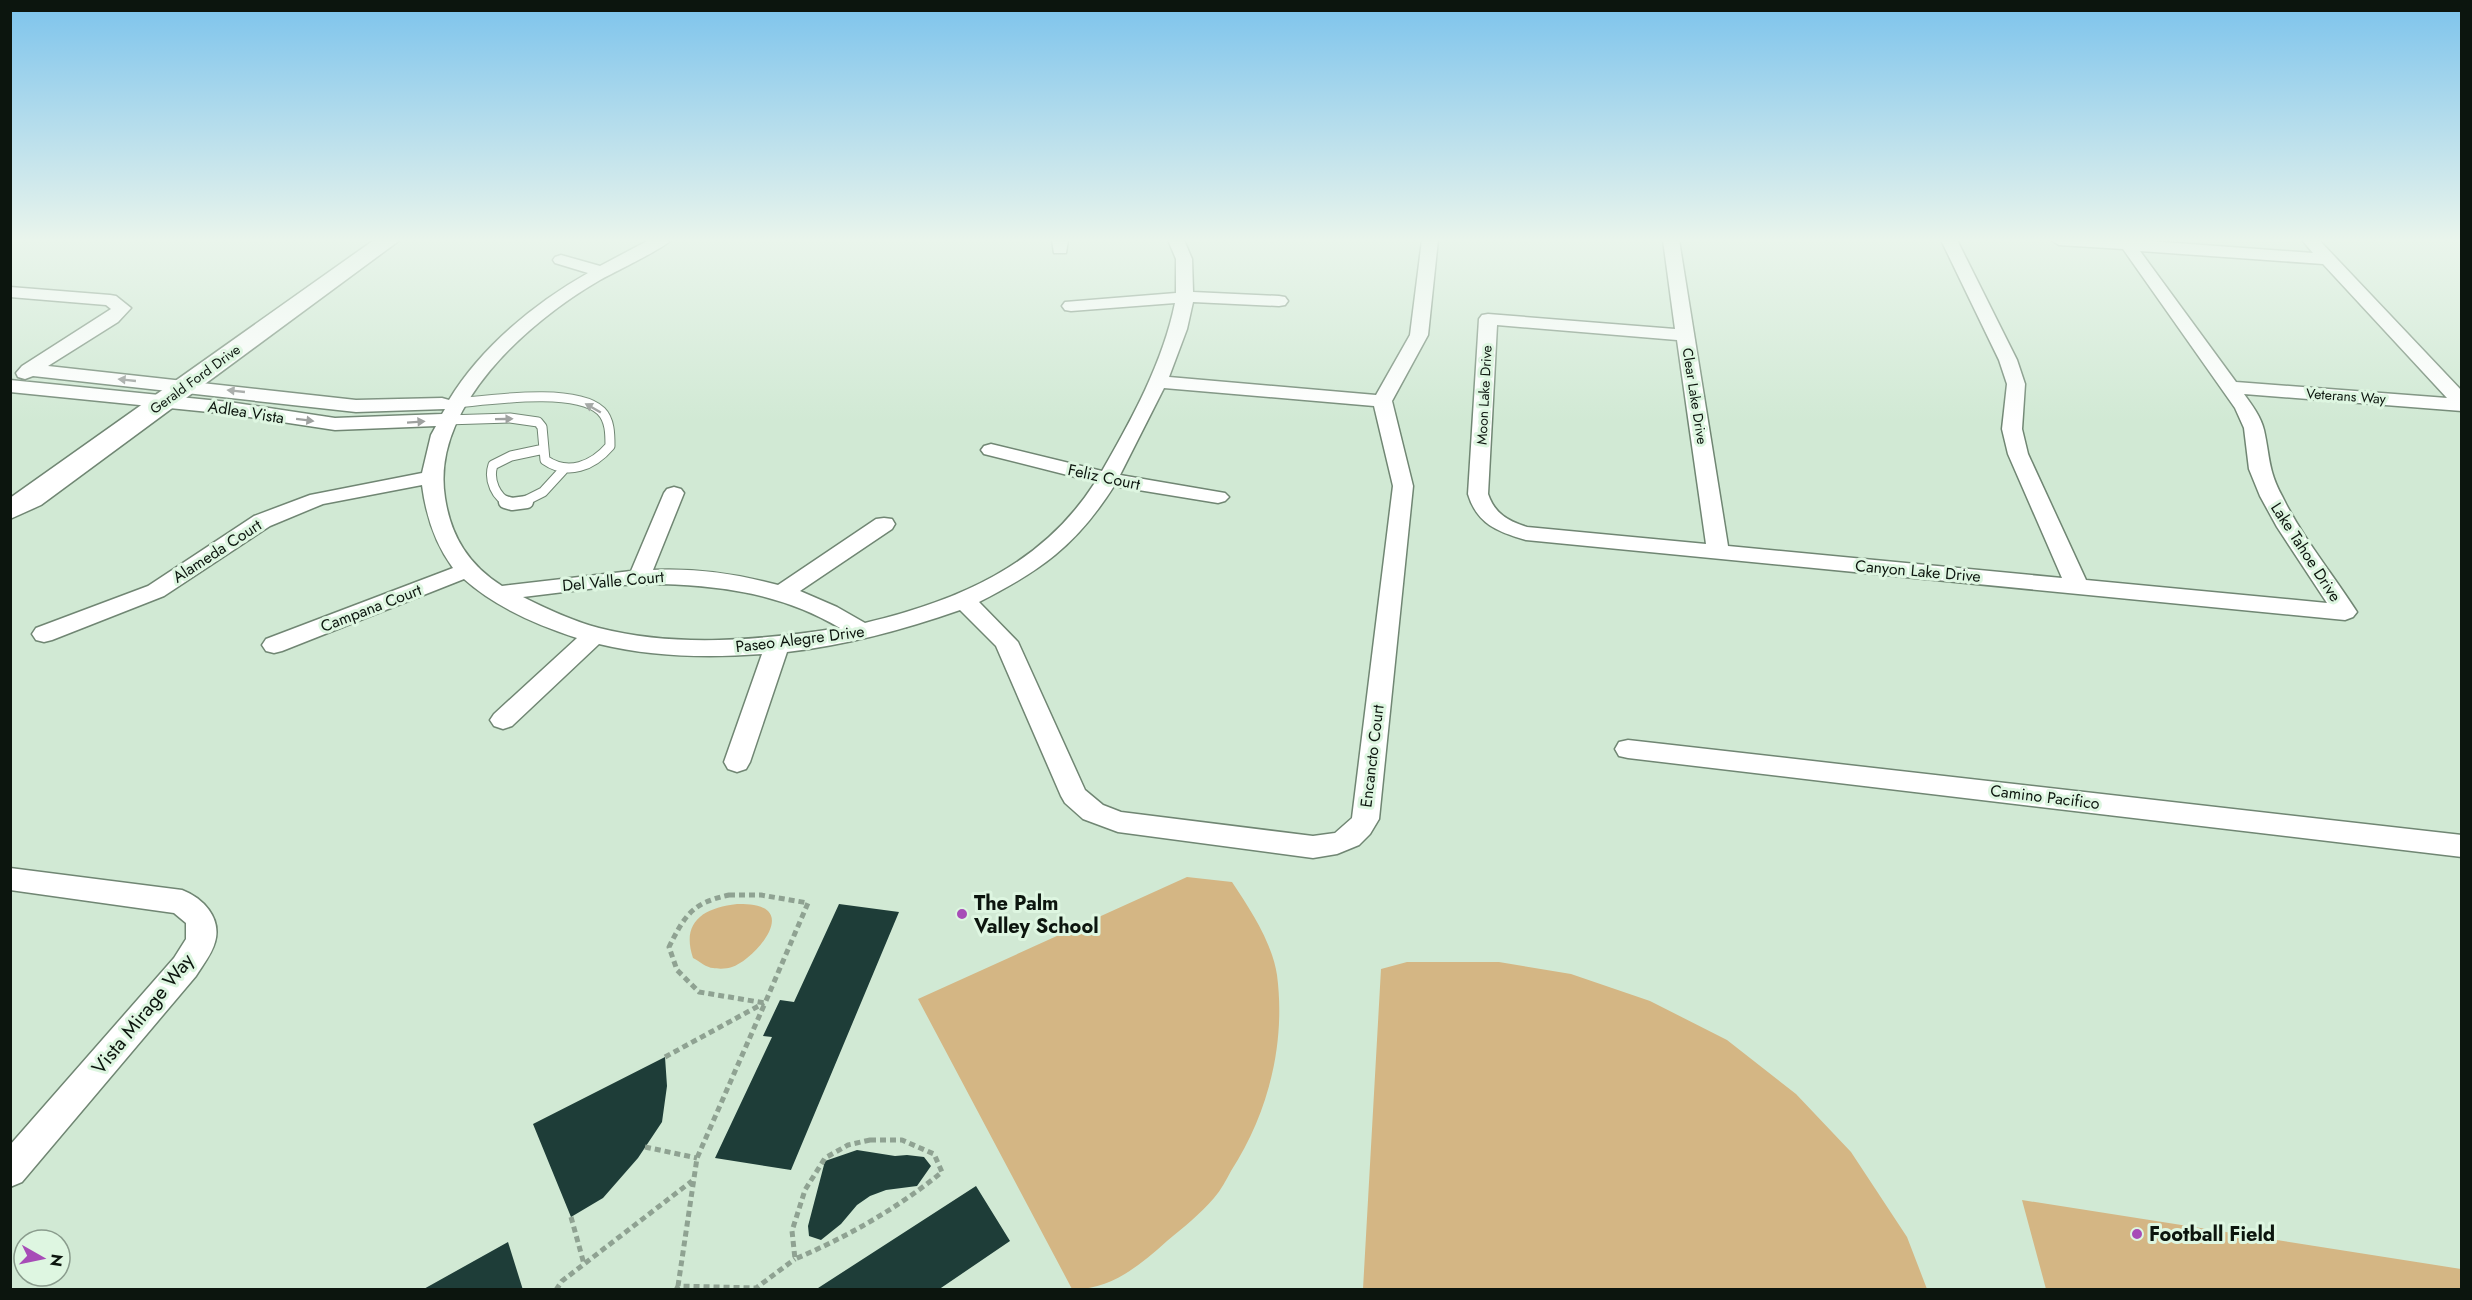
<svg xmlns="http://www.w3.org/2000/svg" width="2472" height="1300" viewBox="0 0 2472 1300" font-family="Jost,sans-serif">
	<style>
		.green { fill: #d4b684 }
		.building { fill: #1e3d38 }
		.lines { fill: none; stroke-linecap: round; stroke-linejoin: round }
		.service-far1-casing { stroke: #708673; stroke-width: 11 }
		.service-casing { stroke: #708673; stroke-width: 15 }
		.minor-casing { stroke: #708673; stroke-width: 3 }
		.secondary-casing { stroke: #708673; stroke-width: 3 }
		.path { stroke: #8fa292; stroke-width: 5; stroke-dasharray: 6 4; stroke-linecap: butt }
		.service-far1 { stroke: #fff; stroke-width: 9 }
		.service { stroke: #fff; stroke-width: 12 }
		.minor { fill: #fff; fill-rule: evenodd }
		.secondary { fill: #fff; fill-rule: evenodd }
		.oneway { fill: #9ea19f }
		.poi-dot { fill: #a74cb7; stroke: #def6e1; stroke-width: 2 }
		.labels { text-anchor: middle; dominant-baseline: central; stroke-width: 6; stroke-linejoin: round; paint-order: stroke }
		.far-street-label { font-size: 14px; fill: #0c150e; stroke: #def6e1 }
		.street-label { font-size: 16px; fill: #0c150e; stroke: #def6e1 }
		.near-poi-label { font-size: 20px; font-weight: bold; fill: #0c150e; stroke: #def6e1; text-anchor: start }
		.near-street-label { font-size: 20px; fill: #0c150e; stroke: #def6e1 }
	</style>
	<rect width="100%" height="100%" fill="#d1e9d4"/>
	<path class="green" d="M1187,877L1232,882C1250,909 1272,942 1277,975C1286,1044 1268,1114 1231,1171C1226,1180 1221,1190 1214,1198C1200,1214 1183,1228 1167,1241C1139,1266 1111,1290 1072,1289L918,999Z
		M737,904C746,904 760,904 768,911C784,927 747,963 732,967C727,969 718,969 713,968C707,968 699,961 693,958C681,922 703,908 737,904Z
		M1407,962H1499L1571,974L1650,1001L1727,1040L1796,1094L1851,1152L1907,1237L1927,1289H1363L1381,969Z
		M2022,1200L2461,1269V1289H2046Z"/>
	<path class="building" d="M839,904L899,912L791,1170L715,1158L772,1037L763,1036L780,1000L794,1002Z
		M665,1057L667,1086L662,1122L638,1158L603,1198L571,1217L533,1124Z
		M857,1150L895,1156L907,1155L924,1157L931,1166L917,1186L886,1190L870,1196L857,1205L841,1224L821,1240L809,1236L808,1226L825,1161Z
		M976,1186L1010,1241L938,1290H815Z
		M508,1242L523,1290H422Z"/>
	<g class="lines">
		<g class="service-far1-casing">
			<path id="service-far1" d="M446,420L510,418L538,422L542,427L545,460C568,476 593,466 610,446C610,434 610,420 601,411C575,387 490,400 456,403
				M510,503C496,498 488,480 493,465L511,456L544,449
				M521,503L543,492L565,468"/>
		</g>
		<g class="service-casing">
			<path id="service" d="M505,502L512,504L527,502"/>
		</g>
		<g class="minor-casing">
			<path id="minor" d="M649,240H671C663,249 614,272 600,280C529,321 430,407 445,498C451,537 469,565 502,586L631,571L664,493L667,489L674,487L681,489L684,493L653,570C696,568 737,574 778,585L876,519L884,518L892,519L895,524L892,529L800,591L837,607L865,623C957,601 1041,566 1094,484L1095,482L984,454L981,450L984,446L991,444L1102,471C1132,419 1163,362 1175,303L1071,311L1065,310L1062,306L1065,302L1176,293V259L1168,240H1184L1192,259L1193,292L1279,296L1285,297L1288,301L1285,305L1279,306L1193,302L1187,329L1169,377L1376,395L1410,335L1422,240H1438L1428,335L1392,401L1413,486L1379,819L1370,834L1359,845L1337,854L1313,858L1118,832L1083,819L1065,803L1061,796L996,646L960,610C903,630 846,645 787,652L750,762L746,769L737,772L728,769L724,762L762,654C707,658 652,657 599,644L512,726L503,729L494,726L490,720L494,714L577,638C537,625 495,607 464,579L282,651L274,653L266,651L262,645L266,639L453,568C434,542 426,515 422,485L323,504L270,526L164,596L52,640L44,642L36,640L32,634L36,628L148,586L254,516L310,495L422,473L431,435L436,426L335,430L229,414L10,392V380L229,402L335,418L442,414L445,409L356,412L33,376L25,379L18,377L16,373L22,366L111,309L106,305L10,297V287L110,295L116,296L131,308L118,322L48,366L356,400L442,398L449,400C481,347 535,303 588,273L555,263L553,260L555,257L561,255L600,266ZM1164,388L1374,406L1393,486L1352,818L1335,833L1313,836L1121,812L1103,805L1085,790L1018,642L979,602C1040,571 1076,546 1114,486L1218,503L1225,501L1229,497L1225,493L1120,475ZM662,584C726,586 784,595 840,628C761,640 677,648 599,628C573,621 547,609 523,597L621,585Z
				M1052,240H1068L1066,253H1054Z
				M1663,240H1679L1728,546L2062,578L2008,454L2002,429L2007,384L1999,360L1941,240H1957L2017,360L2025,384L2022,429L2028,454L2086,580L2327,603L2277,527L2260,496L2249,469L2244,428L2235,408L2123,249L2059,245L2051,240H2135L2313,253L2302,240H2319L2462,391V411L2244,394C2252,405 2261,417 2264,430C2270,457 2268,470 2282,496C2302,537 2332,573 2357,612L2353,617L2345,620L1526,540C1498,532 1477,524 1468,494L1479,319L1482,315L1488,314L1675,329ZM2140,251L2323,264L2447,398L2236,382ZM1497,325L1677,340L1706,544L1527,527C1508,521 1495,514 1488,494Z
				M1628,740L2462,835V857L1628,758L1619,756L1615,749L1619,742Z
				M10,868L182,890C203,898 222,918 215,942C212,954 202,966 196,976L22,1182L10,1187V1145L174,958L186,939V923L174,913L10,890Z"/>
		</g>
		<g class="secondary-casing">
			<path id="secondary" d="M374,240H400L41,505L10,519V498Z"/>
		</g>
		<path class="path" d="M729,895H761L808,903L765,1003L699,992L677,970L669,947C685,915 692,903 729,895Z
			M665,1057L764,1003
			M870,1140H902L934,1154L942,1172C898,1208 847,1237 795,1259L792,1231L805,1190L825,1158L848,1145Z
			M645,1147L697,1158
			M571,1217L584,1264
			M678,1286L697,1158L765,1003
			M556,1290L562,1281L692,1181
			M676,1290L678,1286L756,1288L795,1259"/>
		<use href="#service-far1" class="service-far1"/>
		<use href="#service" class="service"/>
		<use href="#minor" class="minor"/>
		<use href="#secondary" class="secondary"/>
	</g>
	<defs><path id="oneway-solid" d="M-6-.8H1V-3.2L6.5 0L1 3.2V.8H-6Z" transform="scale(1.5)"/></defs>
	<g class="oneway">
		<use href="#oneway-solid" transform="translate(127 380) rotate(-174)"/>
		<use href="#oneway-solid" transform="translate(236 391) rotate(-174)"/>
		<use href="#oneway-solid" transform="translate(593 408) rotate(-150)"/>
		<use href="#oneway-solid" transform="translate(504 419) rotate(-1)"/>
		<use href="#oneway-solid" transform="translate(305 420) rotate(7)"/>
		<use href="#oneway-solid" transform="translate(416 422) rotate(-4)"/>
	</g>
	<linearGradient id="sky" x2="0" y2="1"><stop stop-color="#7cc3ec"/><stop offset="0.57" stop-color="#eaf5ec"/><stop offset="1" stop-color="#eaf5ec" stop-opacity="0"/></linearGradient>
	<rect width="2472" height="422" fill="url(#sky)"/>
	<g class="poi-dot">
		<circle cx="962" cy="914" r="6"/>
		<circle cx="2137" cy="1234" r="6"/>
	</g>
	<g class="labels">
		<g class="far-street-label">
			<text transform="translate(195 379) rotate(-36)">Gerald Ford Drive</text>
			<text transform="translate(1484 395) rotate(-87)">Moon Lake Drive</text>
			<text transform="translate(1695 396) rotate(81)">Clear Lake Drive</text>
			<text transform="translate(2346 396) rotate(4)">Veterans Way</text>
		</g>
		<g class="street-label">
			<text transform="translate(246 412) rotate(9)">Adlea Vista</text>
			<text transform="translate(1104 477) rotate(12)">Feliz Court</text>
			<text transform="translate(217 551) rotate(-33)">Alameda Court</text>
			<text transform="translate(2306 552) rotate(57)">Lake Tahoe Drive</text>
			<text transform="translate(1918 571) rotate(5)">Canyon Lake Drive</text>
			<text transform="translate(613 581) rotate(-5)">Del Valle Court</text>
			<text transform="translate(371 608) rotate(-21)">Campana Court</text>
			<text transform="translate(800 639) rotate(-7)">Paseo Alegre Drive</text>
			<text transform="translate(1372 756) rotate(-83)">Encancto Court</text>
			<text transform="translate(2045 797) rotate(7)">Camino Pacifico</text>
		</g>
		<g class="near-poi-label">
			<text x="974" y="903">The Palm<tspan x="974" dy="23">Valley School</tspan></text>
			<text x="2149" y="1234">Football Field</text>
		</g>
		<g class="near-street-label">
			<text transform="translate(143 1014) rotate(-51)">Vista Mirage Way</text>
		</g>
	</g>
	<rect width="2472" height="1300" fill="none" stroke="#0c150e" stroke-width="24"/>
	<g transform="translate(42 1258) rotate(99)"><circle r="28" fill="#def6e1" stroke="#8a9c8d" stroke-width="1.5"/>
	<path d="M0-4.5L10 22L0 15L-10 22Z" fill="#a74cb7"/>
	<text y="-9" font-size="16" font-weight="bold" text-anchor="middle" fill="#0c150e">N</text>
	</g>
</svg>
